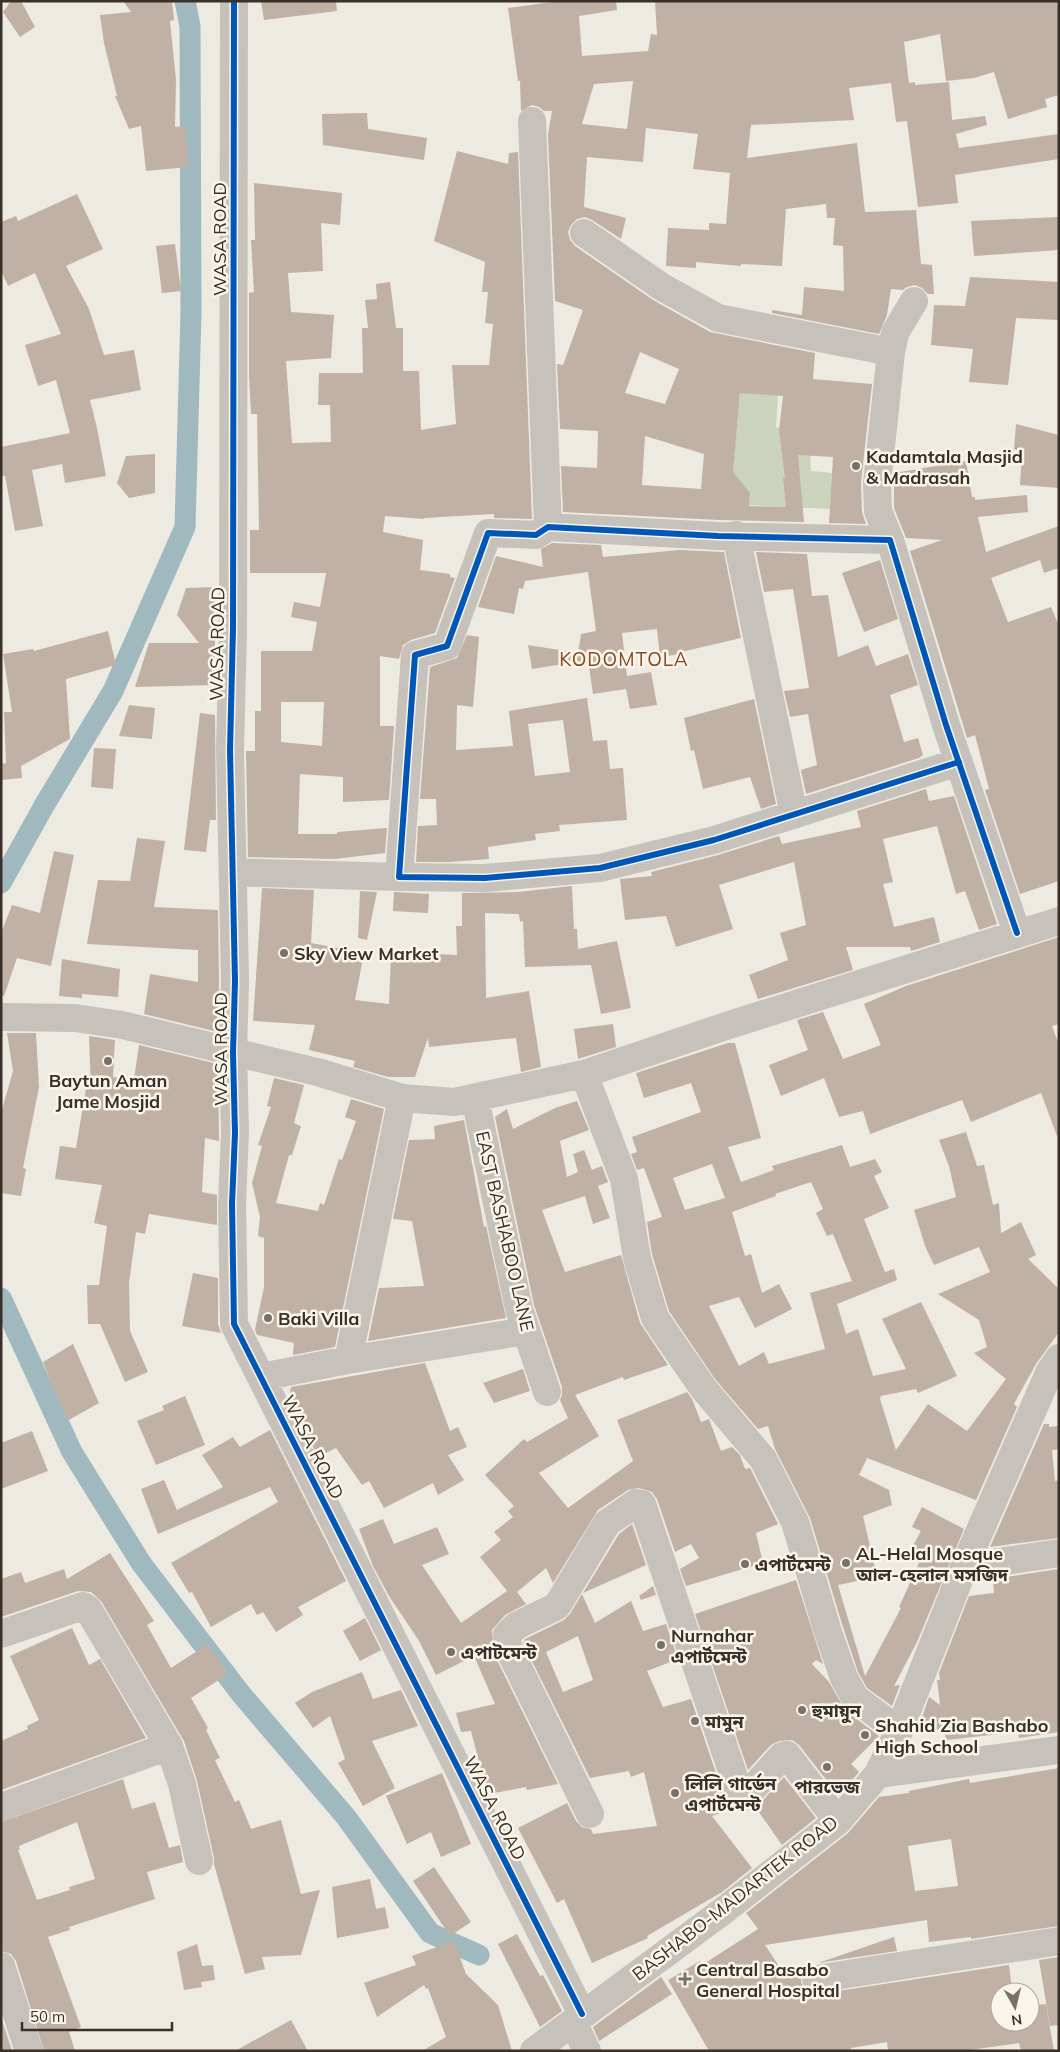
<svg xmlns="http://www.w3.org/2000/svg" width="1060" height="2052" viewBox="0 0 1060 2052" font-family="Mulish,'Noto Sans Bengali',sans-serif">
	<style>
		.green { fill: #cbd3bc }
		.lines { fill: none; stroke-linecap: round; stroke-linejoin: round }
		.canal { stroke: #9fb9be; stroke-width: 21 }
		.building { fill: #c0b1a4; fill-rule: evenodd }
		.minor { stroke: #c6c2bb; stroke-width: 28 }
		.cycleway-casing { stroke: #faf5ea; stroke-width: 9 }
		.cycleway { stroke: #0057b8; stroke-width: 6 }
		.poi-dot { fill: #77716a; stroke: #faf5ea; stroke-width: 2 }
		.labels { text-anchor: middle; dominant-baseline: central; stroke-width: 5; stroke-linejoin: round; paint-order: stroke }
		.street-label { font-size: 18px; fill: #383029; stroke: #faf5ea }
		.poi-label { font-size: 18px; font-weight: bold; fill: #383029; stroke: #faf5ea; text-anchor: start }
		.neighbourhood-label { font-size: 19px; letter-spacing: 1px; fill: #854b23; stroke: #faf5ea }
	</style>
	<rect width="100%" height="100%" fill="#edeae2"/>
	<path class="green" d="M741,383L778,396L776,427L809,433L811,471L832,473L830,509L749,505L750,492L745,490L740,481L732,479Z"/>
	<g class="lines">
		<path class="canal" d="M1,883L45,804L113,691L185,527L191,313L190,26L185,1
			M1,1298L72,1452L141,1563L241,1694L346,1817L430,1933L479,1955"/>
	</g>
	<path class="building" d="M11,1H21L35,27L20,37L3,12Z
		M123,1H172L174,20L170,21L176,80L175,127L185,126L189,167L146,171L141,126L129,129L115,96H117L104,43L100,15L131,12Z
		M261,1H336L337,11L264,20Z
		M560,1H616L617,10L579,16L582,56L648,51L651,34L657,35L655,1H1059V95L1045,99L1047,107L1008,119L994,72L974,78L946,81L940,34L904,42L909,83L915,82V85L949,82L952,120L985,116L987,125L956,134L959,148L1059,134V159L955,175L958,203L918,207L907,121L896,122L891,83L849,88L854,120L751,125L747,158L857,143L865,212L916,210L921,264L932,265L934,294H928L922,288L915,285L907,287L903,290L891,289L887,315L879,334L772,313V310L802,315L804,287L844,291L843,246L833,245L835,218H827L826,204L786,209L782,266L741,264V266L696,262V268L666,266L668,228L709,230V223L726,224L730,173L693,169L698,134L646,128L643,162L587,157L584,207L626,218L621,239L592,220L585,217L577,219L571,225L568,232L570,240L575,246L653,300L710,332L815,353L813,379L872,384L861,482L862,512L866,524L829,523L833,457L798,455L804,522L719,520L563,512L561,466L597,468L598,431L560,429L557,364L563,365L583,310L555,301L548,135L552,111H544L539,107L532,105L521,111L520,81H518L508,8ZM633,81L627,129L582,124L594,84ZM640,352L679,369L665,404L625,393ZM740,393L783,396L779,430L785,478H783L786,507L749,506L750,493L733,472ZM645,436L704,454L701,489L642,485Z
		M367,113L368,129L427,138L424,160L323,145L322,114Z
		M457,151L508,164L509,153L518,152L532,519L494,518V514L424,518V519L385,516L383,532L423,540L420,570L450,574V577L455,578L435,633L411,640L403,645L399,659L380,656V726H394L389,800L343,802V777L300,774L298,834H337V832L387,828L385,853L335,859L248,857L246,751H255V711H261V651H312L317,622L291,617L294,602L320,607L326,573H250V530H259L257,414H251L249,374V293L254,292L251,240H255L254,183L342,193L340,225L321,223L323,271L288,273L291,312L334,315L331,358L286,361L292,443L331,442L330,405H318L319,373H363L362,328H368L365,300L377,299L376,284L390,282L396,328H403V371H419L421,430L456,424L452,365H489L493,324L485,323L488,292H482L485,262L434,241ZM281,702H324L322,746L281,742Z
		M77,194L103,249L66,266L89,309L104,355L134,350L141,390L90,400L97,428L106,476L65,483L62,464L32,470L43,526L15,531L5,476H1V447L70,433L56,380L38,386L25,345L61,334L35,273L8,286L1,270V222L16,216L18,221Z
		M1059,217V250L974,256L971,221Z
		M175,244L181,291L162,293L156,246Z
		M970,277L1059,282V320L1016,318L1008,385L969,382L973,349L931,345L934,305L965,306Z
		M1016,424L1059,435V488L1020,485L1022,452L1014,449Z
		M155,454V493L129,498L117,483L126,456Z
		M966,461L972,497H975V500L1027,495L1028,512L978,517L986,552L1059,526V568L1044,573L1040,560L991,578L1008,622L1051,607L1059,626V881L1020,894L985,790L989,789L975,735L967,738L910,551L942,540L906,538L894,508V473Z
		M552,543L601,545L603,557L680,550L724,552L741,638L681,652V654L660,657L657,629L622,633L627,676L651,672L657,705L630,709L626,689L593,694L588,660L532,669L528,645L578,653L581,634L596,631L588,572L525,581L523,589L519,588L514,614L478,607L496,556L543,567L541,549Z
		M756,552L807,554L812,596L828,595L838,657L868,645L876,666L908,654L918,685L890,695L904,742L918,738L923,755L919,758L806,794L801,770L817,765L808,714L790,717L784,691L809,688L793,589L764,592Z
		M880,560L898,619L864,632L842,573Z
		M215,587V685L135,687L149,643H199L177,615L186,588Z
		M108,631L116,665L66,679L70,739L21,766L22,778L1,780V764L6,763L4,712H12L3,654L33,649L34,651Z
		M467,635L479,637L473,707L457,705L456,750L513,746L509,711L587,698L593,741L607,740L610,769L623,768L627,820L559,825L560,831L535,834L536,840L488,847L489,859L450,862H416L418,826L437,825L436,799H420L430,667L457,658ZM563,720L570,772L535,776L528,724Z
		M754,699L776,804L761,809L750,777L703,789L694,750L691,751L684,718Z
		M129,705L155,708L152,739L119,736Z
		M200,713L215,715L216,820H210L206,852L184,850Z
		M94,748L116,749L113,789L91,787Z
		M926,789L929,801L954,796L997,924L979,930L965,891L956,894L937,826L883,839L893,882L883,884L894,927L934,917L940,942L911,951L910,947H846L853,970L758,999L749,975L788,960L780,933L806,925L794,862L719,885L733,929L676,947L666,916L625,920L620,879L652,876L651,872L718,855L779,836L782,844L861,827L857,811Z
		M137,838L165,841L154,907L218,910L219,981L218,1032L144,1014L150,974L198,982V950L87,944L98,880L130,881Z
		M54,851L74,855L51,966L17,958L4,996H1V933L12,905L40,913Z
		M572,886L574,929H577L578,949L617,941L631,1008L601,1014L591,965L525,967L523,921L520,922L519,914L485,913L486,998L529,991L541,1067L521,1072L516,1038L429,1047L428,1038L415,1077H388L353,1067L355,1061L309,1050L315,1025L253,1021L262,888L314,890L311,943L364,953L355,1000L389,1004L391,952L457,955L456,926H462V893L518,892Z
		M360,891L377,892L367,940L358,938Z
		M394,892L429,894L428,913L393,911Z
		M1059,937V1024L1052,1026L1059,1045V1135L1057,1136L1041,1093L971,1122L962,1100L870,1134L863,1111L839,1117L824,1078L781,1096L769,1065L808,1050L797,1020L823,1012L843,1059L881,1045L864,1004L906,986Z
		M62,959L120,969L118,997L82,994V998L59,996Z
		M613,1024L616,1047L578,1059L574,1029Z
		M7,1033H36L39,1087L23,1168L26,1169L21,1196L1,1193V1113L13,1071Z
		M89,1036L115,1040L113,1077L134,1079L139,1045L218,1064L219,1141L205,1138L202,1192L217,1195V1225L149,1214L145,1234L136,1232L129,1283L130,1331L148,1372L125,1382L100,1324H88L87,1285H99L107,1226L94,1223L102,1185L55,1179L60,1146L76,1148L86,1088L91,1089Z
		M728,1043H735L761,1138L728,1147L741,1182L774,1170L772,1166L842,1145L850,1167L875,1159L882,1172L874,1176L889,1208L864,1219L885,1272L894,1269L897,1280L837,1304L846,1334L858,1329L873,1376L906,1369L882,1319L921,1302L957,1376L918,1393L916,1389L881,1396L880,1399L896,1450L928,1404L967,1431L1006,1379L974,1353L987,1347L979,1320L938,1294L990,1272L979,1247L934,1265L925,1246L914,1210L956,1197L949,1166L939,1140L966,1132L977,1166L984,1165L993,1205L999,1203L1001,1233L1021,1222L1036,1255L1028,1259L1059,1289V1332L1036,1364L1014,1404L1017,1407L976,1500L867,1458L859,1475L889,1490L892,1505L863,1516L877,1577L838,1585L865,1676L901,1608L899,1607L919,1563L907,1557L921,1531L912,1527L922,1507L964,1529L917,1642L894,1686L900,1685L892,1706L867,1688L858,1672L842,1624L810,1518L775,1449L768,1426L758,1429L715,1379L669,1311L652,1254L647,1222L662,1217L644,1168L637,1170L631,1154L637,1152L632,1137L701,1112L691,1083L644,1098L636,1073ZM712,1164L725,1198L685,1210L673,1178ZM811,1182L823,1209L816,1213L827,1236L833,1234L852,1281L810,1293L825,1349L769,1364L764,1352L739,1366L709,1306L739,1297L755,1328L792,1309L779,1284L762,1293L751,1254L745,1256L732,1212L776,1196L775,1194Z
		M274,1078L304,1085L294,1123L301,1126L292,1155H289L276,1203L318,1211L320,1203L324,1205L339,1159L342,1160L356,1121L345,1117L351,1099L384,1109L335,1347L293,1355L294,1343L257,1335L255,1330L264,1287V1238L258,1236L260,1217L252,1183L262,1146L258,1145L271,1107L267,1106Z
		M577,1101L589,1130L560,1141L567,1177L578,1172L573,1154L584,1150L592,1170L602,1166L608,1182L598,1186L610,1218L593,1224L585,1196L542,1210L565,1272L621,1255L640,1323L668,1365L624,1380L623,1377L575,1395L599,1436L539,1473L568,1508L633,1461L617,1420L687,1392L692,1399L701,1422L709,1419L721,1451L732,1447L740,1455L745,1469L750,1468L778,1524L756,1533L763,1563L686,1586L680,1569L699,1558L691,1544L675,1552L657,1499L652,1492L639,1488L628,1490L598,1510L553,1583L546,1568L517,1592L526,1604L505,1615L492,1630L494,1654L558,1784L527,1790L526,1787L489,1794L477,1771L481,1769L471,1731L461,1732L456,1713L495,1704L474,1656L436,1675L419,1641L389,1596L373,1566L359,1529L383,1519L394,1544L437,1527L449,1554L422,1565L461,1623L507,1591L480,1557L501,1540L494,1532L513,1517L508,1511L514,1506L485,1475L524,1439L527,1442L568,1418L560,1400L562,1395V1387L534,1305L495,1117L507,1109L513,1129L555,1108Z
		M464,1120L484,1227L486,1226L506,1318L368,1341L379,1288L424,1286L412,1221L393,1219L409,1140L435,1139L434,1126Z
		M193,1273L218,1278V1324L221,1333L182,1326Z
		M73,1344L99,1403L67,1421L43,1362Z
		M425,1363L450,1431L458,1427L467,1447L448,1455L464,1480L438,1495L433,1483L384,1508L369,1481L362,1485L336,1448L318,1457L289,1398L291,1387Z
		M523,1369L530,1391L494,1403L483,1383Z
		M185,1396L205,1445L156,1465L137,1421L164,1410L162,1406Z
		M1044,1424H1049V1427L1059,1426V1449L1052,1450L1055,1481L1059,1480V1538L990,1547Z
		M270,1430L346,1581L298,1607L303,1615L276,1632L263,1612L257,1615L251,1604L211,1627L192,1592L189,1593L171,1563L278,1502L270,1487L158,1534L141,1489L164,1480L177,1510L223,1487L202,1455L233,1437L240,1447Z
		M32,1431L48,1471L1,1489V1443Z
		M632,1524L646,1565L583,1593L619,1534Z
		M110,1553L154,1621L147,1625L171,1668L208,1644L228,1674L191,1698L208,1728L206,1730L220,1758L215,1760L235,1802L239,1800L251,1829L281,1820L301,1894L320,1890L301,1955L262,1957L265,1969L245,1974L214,1864V1858L197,1781L184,1741L101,1601L91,1592L78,1591L1,1617V1579L21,1572L25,1583L64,1569L67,1579Z
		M1059,1569V1732L1019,1738L1018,1732L946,1740L944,1729L917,1732L929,1697L940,1705L937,1680H940L939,1673L969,1596L994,1593L993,1579Z
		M796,1580L823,1664L816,1660L812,1664L829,1682L845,1710L879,1736L851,1764L859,1772L839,1796L799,1745L792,1740L779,1741L771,1745L748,1770L695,1614Z
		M653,1586L656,1595L641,1600L639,1596Z
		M582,1594L595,1623L631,1601L643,1631L666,1624L678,1659L647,1671L663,1707L691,1699L725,1800L732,1809L712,1816L752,1868L722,1892L647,1936L648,1938L592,1963L564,1899L557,1903L518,1828L567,1803L576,1821L582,1827L591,1829L593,1834L657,1826L644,1772L631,1777L629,1771L590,1778L523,1643L525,1639L564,1620L570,1614ZM578,1636L593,1680L563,1692L546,1652Z
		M365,1618L381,1650L360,1661L343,1631Z
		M72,1628L89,1665L100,1659L146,1738L1,1790V1741L28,1729L27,1726L39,1720L10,1656Z
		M362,1672L373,1699L401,1690L418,1726L372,1741L395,1788L363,1806L338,1763L345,1759L330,1716L313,1728L295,1703L312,1692Z
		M1059,1768V1926L971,1939V1937L929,1942L927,1920L765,1945L784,1974L806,1967L801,1974V1982L804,1989L810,1993L818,1994L1009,1965L1012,1990L1000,1992V2022H1030V2006L1046,2004L1054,2051H1021L1019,2043L963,2051H888L887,2042L851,2048V2051H709L668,1980L700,1961L702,1965L758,1929L746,1913L848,1833L879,1797L909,1793V1791L969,1779L970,1783ZM951,1839L958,1886L915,1891L908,1846Z
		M442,1773L471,1844L441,1857L431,1832L407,1844L386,1796Z
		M784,1777L816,1818L782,1845L756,1808Z
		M123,1779L132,1809L155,1802L169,1848L180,1845L183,1862L147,1872L155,1899L69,1927L70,1930L48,1937L81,2027L69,2032L75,2051H44L16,1961L11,1954L1,1951V1822ZM77,1822L95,1879L69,1887L70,1890L37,1900L18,1850H20L19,1846Z
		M434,1867L471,1922L450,1936L413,1881Z
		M370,1879L376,1909L385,1907L389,1928L337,1938L332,1887Z
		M517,1934L540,1976L543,1975L562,2011L540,2027L498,1944Z
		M894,1937L897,1951L818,1963Z
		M454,1941L466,1974L498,2005L512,2051H422L446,2037L428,1988L426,1989L424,1985L377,2017L364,1983L416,1965L412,1956Z
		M197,1944L202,1966L213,1965L215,1980L201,1982L202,1987L184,1990L177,1952Z
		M1059,1957V2025L1050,2026L1039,1960Z
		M661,1977L672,1994L599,2041L593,2027Z
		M1,2017L12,2051H1Z
		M291,2020L308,2051H235Z"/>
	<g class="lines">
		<path class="minor" d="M234,1L233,628L230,750L235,981L233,1053L235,1133L232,1204L234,1324L582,2014
			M532,121L548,527
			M584,233L662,287L718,318L891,352
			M736,535L794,815
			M890,540L878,511L877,484L891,352L895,333L914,301
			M959,762L714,840L600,868L485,878L399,877L415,655L447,646L488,533L536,535L548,527L718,536L890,540L946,725L1017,933
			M233,872L399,877
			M1,1017L75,1018L122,1025L321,1073L402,1098L454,1102L584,1074L729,1025L1059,921
			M584,1074L624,1179L637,1258L655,1318L703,1388L763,1459L795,1522L827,1629L844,1678L855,1698L899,1731
			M475,1098L519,1309L547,1392
			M348,1360L402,1098
			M261,1377L348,1360L526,1331
			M964,1567L1059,1553
			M1,1634L83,1606L88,1609L169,1746L182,1784L199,1861
			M878,1774L899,1731L964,1567L1049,1373L1059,1358
			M1,1807L169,1746
			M590,1814L508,1647L507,1635L516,1626L557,1606L607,1523L636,1503L642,1504L740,1795L743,1797L746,1796L782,1756L787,1755L838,1821
			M1,1966L29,2051
			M816,1979L1059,1941
			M573,2022L587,2051
			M534,2051L723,1911L838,1821L878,1774L1059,1750"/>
		<g class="cycleway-casing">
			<path id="cycleway" d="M234,1L233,628L230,750L235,981L233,1053L235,1133L232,1204L234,1324L582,2014
				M959,762L714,840L600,868L485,878L399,877L415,655L447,646L488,533L536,535L548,527L718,536L890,540L946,725L1017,933"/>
		</g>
		<use href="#cycleway" class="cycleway"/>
	</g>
	<g class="poi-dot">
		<circle cx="856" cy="466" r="5"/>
		<circle cx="284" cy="953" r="5"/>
		<circle cx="108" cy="1061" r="5"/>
		<circle cx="268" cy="1318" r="5"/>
		<circle cx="846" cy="1563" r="5"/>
		<circle cx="745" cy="1564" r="5"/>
		<circle cx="661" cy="1645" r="5"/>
		<circle cx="451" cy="1652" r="5"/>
		<circle cx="802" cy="1710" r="5"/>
		<circle cx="695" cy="1721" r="5"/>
		<circle cx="865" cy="1735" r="5"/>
		<circle cx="827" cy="1767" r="5"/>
		<circle cx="675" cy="1793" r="5"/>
		<path d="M682.5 1971.5h5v5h5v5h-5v5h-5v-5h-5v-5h5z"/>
	</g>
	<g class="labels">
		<g class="street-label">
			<text transform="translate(219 239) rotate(-90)">WASA ROAD</text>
			<text transform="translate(217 644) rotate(-89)">WASA ROAD</text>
			<text transform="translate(220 1049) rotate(-90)">WASA ROAD</text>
			<text transform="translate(505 1231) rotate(77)">EAST BASHABOO LANE</text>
			<text transform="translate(313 1447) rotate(63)">WASA ROAD</text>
			<text transform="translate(495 1808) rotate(63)">WASA ROAD</text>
			<text transform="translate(735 1898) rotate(-38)">BASHABO-MADARTEK ROAD</text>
		</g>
		<g class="poi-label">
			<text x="866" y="456">Kadamtala Masjid<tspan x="866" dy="21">&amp; Madrasah</tspan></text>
			<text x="294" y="953">Sky View Market</text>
			<text x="108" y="1080" text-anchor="middle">Baytun Aman<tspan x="108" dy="21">Jame Mosjid</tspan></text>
			<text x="278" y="1318">Baki Villa</text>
			<text x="856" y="1553">AL-Helal Mosque<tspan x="856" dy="21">আল-হেলাল মসজিদ</tspan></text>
			<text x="755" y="1564">এপার্টমেন্ট</text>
			<text x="671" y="1635">Nurnahar<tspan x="671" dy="21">এপার্টমেন্ট</tspan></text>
			<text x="461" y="1652">এপাটমেন্ট</text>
			<text x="812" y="1710">হুমায়ুন</text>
			<text x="705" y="1721">মামুন</text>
			<text x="875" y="1725">Shahid Zia Bashabo<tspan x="875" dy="21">High School</tspan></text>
			<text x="685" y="1783">লিলি গার্ডেন<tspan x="685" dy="21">এপার্টমেন্ট</tspan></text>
			<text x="827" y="1786" text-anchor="middle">পারভেজ</text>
			<text x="696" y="1969">Central Basabo<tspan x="696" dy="21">General Hospital</tspan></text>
		</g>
		<g class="neighbourhood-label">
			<text x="624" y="659">KODOMTOLA</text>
		</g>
	</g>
	<rect width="1060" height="2052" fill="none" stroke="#383029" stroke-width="5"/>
	<g transform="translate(1015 2007) rotate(172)"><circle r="24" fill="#faf5ea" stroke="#aca69d"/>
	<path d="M0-4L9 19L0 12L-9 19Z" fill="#77716a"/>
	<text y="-8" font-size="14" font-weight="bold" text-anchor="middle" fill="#383029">N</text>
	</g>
	<path d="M22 2022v8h150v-8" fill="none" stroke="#383029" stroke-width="2.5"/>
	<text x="30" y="2022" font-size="15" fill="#383029" stroke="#faf5ea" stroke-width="4" paint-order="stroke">50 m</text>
</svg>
